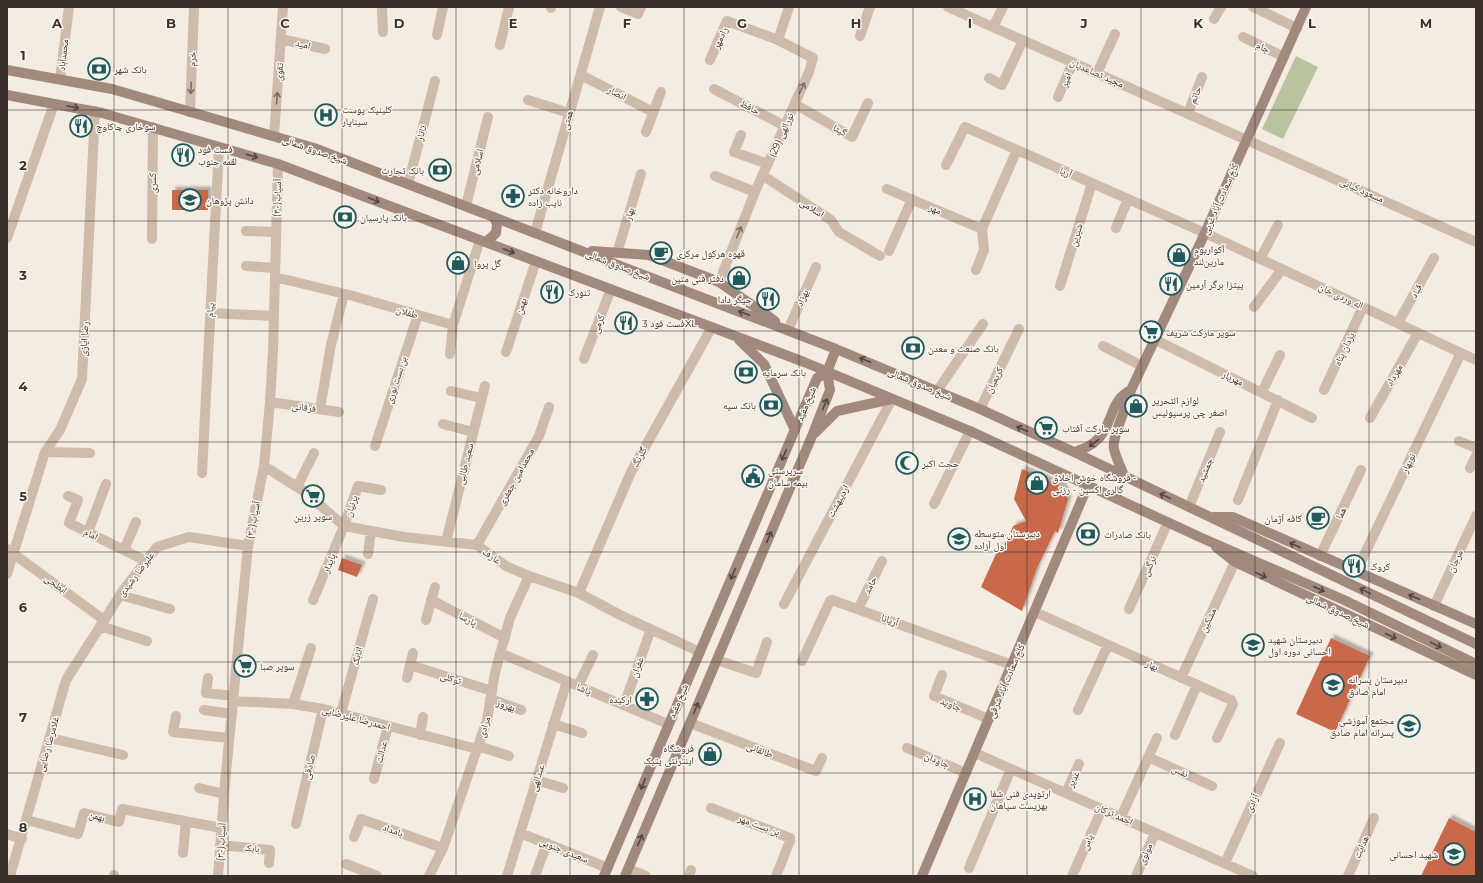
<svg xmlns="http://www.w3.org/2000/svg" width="1483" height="883" viewBox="0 0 1483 883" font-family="Montserrat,'Noto Naskh Arabic',sans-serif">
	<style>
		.green { fill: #b8c4a0 }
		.building { fill: #c8694b; filter: url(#shadow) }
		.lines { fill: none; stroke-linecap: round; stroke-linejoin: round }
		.street { stroke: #cdbbac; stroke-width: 10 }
		.secondary { stroke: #a18a7d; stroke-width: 10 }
		.oneway { stroke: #7d6f65 }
		.oneway2 { stroke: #544640 }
		.grid { fill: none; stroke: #3b302b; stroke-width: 1; stroke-opacity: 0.55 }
		.labels { text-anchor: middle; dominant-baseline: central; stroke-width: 3; stroke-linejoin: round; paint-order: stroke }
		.street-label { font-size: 10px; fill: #3b302b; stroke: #fbf5ee }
		.poi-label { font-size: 10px; fill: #3b302b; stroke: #fbf5ee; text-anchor: start }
		.grid-label { font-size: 13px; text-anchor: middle; font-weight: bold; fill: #3b302b; stroke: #fbf5ee; stroke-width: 3; stroke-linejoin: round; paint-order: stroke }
	</style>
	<defs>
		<filter id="shadow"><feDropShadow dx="3.5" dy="-3.5" stdDeviation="1" flood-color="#0004"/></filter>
	</defs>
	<rect width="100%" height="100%" fill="#f4ebe1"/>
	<path class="green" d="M1296,56L1318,67L1283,139L1262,129Z"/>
	<path class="building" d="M172,190H208V210H172Z
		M1022,469L1063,487L1068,499L1058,533L1055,531L1037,568L1022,611L981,587L1000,545L1004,548L1013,526L1026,521L1014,499Z
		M342,558L362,565L357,577L338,570Z
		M1331,638L1370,656L1335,732L1296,714Z
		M1449,818L1476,832V876H1421Z"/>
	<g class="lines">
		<path class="street" d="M382,7L383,32
			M621,7L638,14L641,7
			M948,7L1476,242
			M1253,7L1297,28
			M551,8V7
			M1214,19L1221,7
			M993,27L1003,7
			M437,35L443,7
			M860,36L870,7
			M1243,37L1284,57
			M281,39L325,49
			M500,45L509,7
			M710,60L727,21L778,40
			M1097,73L1115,34
			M581,75L653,112
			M989,78L1002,85L1023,40
			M60,79L69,7
			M714,89L785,126
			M1058,97L1073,62
			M528,100L569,113
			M795,104L852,137L868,103
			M190,112L194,7
			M1188,113L1202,77
			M646,132L661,92
			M741,135L734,152L768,164
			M274,136L283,7
			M946,165L965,127L1205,233L1476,360
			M762,175L831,220L839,232L880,256
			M715,176L755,192
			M408,184L435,81
			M887,189L982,229
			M466,206L488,117
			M1116,228L1128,199
			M246,231L276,232
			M535,233L600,7
			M7,238L54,104
			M152,239L153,127
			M889,251L912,199
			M617,253L641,174
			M1260,259L1278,225
			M246,266L275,268
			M976,270L984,250L982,229L1017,150
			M275,277L353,296L453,325L480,240
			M719,282L755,192L809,72L813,58L778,40L789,7
			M1060,286L1092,183
			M1254,307L1282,269
			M210,313L274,316
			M1398,323L1434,258
			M788,330L816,267
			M1154,339L1312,418
			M1103,346L1142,366
			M506,352L536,261
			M450,354L453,325
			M584,359L611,289
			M1324,390L1363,307
			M451,391L481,398
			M937,391L983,324
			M1262,392L1280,355
			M270,402L339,412
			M320,409L331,345L344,294
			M980,409L1019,329
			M1370,418L1418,333
			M443,424L473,432
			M1459,441L1476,448
			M375,446L418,315
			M45,452L90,453
			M264,466L305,492L344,526L404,537L477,545L506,566L529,576L579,593L620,615L700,652
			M1470,468L1476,456
			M202,473L219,147
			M297,487L314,453
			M68,496L78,500L69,523L146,561
			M1238,500L1278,400
			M934,504L970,431
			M1189,507L1220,432
			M88,532L106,484
			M446,542L485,386
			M477,545L539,436L549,407
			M7,549L104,620
			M124,550L136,522
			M368,554L371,531
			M1320,556L1361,470
			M1356,572L1461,353
			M7,574L45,452L60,430L82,379L95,111
			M579,593L631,472L712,327
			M120,595L170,609
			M313,600L344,526L358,486L381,490
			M431,600L505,638
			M784,604L892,399
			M1434,606L1476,516
			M858,609L882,561
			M1129,609L1168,522
			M1035,612L1231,700L1233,704L1217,738
			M426,620L435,587
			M100,626L147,641
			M500,653L668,724
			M717,660L756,673L767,642
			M802,661L830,601L832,600L1012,665
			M410,665L492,691
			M942,675L934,696L989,719
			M208,678L206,693L233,696
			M407,678L413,653
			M1181,678L1235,562
			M578,686L593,655
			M490,699L521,710
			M233,701L293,704L323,709L477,749
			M293,704L311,648
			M624,705L651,629
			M204,710L232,714
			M1078,710L1108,645
			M341,713L373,599
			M176,716L173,732L229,738
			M690,723L813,770L816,771L822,758
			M553,724L582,733
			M420,735L423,717
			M1175,735L1197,685
			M50,738L123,755
			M478,746L509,756
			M907,748L966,773
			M975,753L1253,876
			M1148,757L1212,786
			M374,779L388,726
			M536,780L563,788
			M199,788L224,794
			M1066,793L1079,764
			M711,808L790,838V841L776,876
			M1121,817L1157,738
			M27,820L78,834L84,813L119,822L122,809L221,828
			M296,824L323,709
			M520,833L608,868
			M7,834L22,839
			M354,837L361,819L443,848
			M220,845L270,850L269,863
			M183,853L186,821
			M1225,863L1280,743
			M346,864L377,876
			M969,868L1011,769
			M628,869L646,876
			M10,876L66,680L124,589L157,547L189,537L248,546
			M114,876V875
			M218,876L225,783L248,546L264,466L270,402L273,351L278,164
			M429,876L443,848L487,720L495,673L510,618L529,576
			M507,876L567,681
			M535,876L547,843
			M689,876L691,870
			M1072,876L1102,809
			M1136,876L1155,833
			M1348,876L1374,818"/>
		<path class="secondary" d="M7,70L112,89L314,148L836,349L980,409L1074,452L1476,644
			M7,95L102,113L278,164L804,362L970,431L1204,539L1344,600L1476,664
			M486,242L496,233L497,224L494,217
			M592,251L649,255L719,282L775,321
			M739,340L764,364L795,430
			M827,372L836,349
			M815,433L837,411L892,399
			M1074,452C1083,449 1092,446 1099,438C1113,423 1110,400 1131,390
			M1124,476C1121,467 1116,458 1114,449C1111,438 1128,405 1131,390L1205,233L1306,7
			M1214,517H1233L1476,624
			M1216,547L1235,562L1476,675
			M604,876L817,378L827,372
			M625,876L812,436L830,390L827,372
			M922,876L1088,485"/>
	</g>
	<defs><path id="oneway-shaft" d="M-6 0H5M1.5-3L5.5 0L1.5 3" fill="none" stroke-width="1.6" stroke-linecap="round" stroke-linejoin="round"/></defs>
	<g class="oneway">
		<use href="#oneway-shaft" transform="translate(191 88) rotate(92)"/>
		<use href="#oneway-shaft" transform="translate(802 88) rotate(-65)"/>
		<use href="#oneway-shaft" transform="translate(277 98) rotate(-86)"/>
		<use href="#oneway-shaft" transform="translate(739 232) rotate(-68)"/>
	</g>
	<g class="oneway2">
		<use href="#oneway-shaft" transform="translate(73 107) rotate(10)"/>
		<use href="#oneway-shaft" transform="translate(252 156) rotate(16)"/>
		<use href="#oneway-shaft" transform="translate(374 200) rotate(21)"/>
		<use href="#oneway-shaft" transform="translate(509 251) rotate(21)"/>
		<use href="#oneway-shaft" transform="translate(744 313) rotate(-159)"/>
		<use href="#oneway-shaft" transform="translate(865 360) rotate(-157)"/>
		<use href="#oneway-shaft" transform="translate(825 404) rotate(-68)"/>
		<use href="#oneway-shaft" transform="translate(1022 429) rotate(-155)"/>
		<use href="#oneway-shaft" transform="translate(1094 443) rotate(143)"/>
		<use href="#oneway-shaft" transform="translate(784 455) rotate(113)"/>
		<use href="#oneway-shaft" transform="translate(1165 496) rotate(-155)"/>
		<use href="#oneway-shaft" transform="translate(769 537) rotate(-67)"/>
		<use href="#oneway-shaft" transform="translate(1295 545) rotate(-156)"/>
		<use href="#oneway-shaft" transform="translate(733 574) rotate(113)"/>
		<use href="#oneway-shaft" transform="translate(1261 575) rotate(26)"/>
		<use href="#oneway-shaft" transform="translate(1319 589) rotate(24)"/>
		<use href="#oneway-shaft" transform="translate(1365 591) rotate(-154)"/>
		<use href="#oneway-shaft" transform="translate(1414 597) rotate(-157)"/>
		<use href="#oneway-shaft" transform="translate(1391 636) rotate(25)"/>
		<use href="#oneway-shaft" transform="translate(1436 645) rotate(26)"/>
		<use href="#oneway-shaft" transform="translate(696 708) rotate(-67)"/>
		<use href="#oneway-shaft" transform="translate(643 784) rotate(113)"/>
		<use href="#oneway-shaft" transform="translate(640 840) rotate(-67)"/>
	</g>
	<path class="grid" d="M114,7V876M228,7V876M342,7V876M456,7V876M570,7V876M684,7V876M799,7V876M913,7V876M1027,7V876M1141,7V876M1255,7V876M1369,7V876M7,110H1476M7,221H1476M7,331H1476M7,442H1476M7,552H1476M7,662H1476M7,773H1476"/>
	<defs>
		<g id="bank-ring" transform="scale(1.15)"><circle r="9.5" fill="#fbf5ee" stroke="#1f5a5e" stroke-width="1.5"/><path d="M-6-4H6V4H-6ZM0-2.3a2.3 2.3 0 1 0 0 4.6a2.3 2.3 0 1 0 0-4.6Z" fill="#1f5a5e"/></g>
		<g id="hospital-ring" transform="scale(1.15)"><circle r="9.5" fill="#fbf5ee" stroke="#1f5a5e" stroke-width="1.5"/><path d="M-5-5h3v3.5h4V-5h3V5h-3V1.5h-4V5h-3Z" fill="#1f5a5e"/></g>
		<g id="restaurant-ring" transform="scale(1.15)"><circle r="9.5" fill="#fbf5ee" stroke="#1f5a5e" stroke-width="1.5"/><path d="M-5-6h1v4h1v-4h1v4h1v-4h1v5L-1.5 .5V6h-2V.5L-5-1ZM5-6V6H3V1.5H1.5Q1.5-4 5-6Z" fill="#1f5a5e"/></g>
		<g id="pharmacy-ring" transform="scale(1.15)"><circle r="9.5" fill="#fbf5ee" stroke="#1f5a5e" stroke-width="1.5"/><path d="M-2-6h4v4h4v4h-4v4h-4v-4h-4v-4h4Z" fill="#1f5a5e"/></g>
		<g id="university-ring" transform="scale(1.15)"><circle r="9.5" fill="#fbf5ee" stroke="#1f5a5e" stroke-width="1.5"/><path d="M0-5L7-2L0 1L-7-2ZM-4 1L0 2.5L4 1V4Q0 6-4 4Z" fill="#1f5a5e"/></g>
		<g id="cafe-ring" transform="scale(1.15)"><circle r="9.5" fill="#fbf5ee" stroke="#1f5a5e" stroke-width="1.5"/><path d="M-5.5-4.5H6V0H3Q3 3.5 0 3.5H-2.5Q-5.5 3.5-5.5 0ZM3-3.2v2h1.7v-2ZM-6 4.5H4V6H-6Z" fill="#1f5a5e"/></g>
		<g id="shop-ring" transform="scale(1.15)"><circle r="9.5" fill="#fbf5ee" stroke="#1f5a5e" stroke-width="1.5"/><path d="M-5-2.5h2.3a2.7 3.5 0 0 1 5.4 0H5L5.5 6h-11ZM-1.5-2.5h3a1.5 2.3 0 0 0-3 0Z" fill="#1f5a5e"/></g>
		<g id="supermarket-ring" transform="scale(1.15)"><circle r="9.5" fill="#fbf5ee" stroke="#1f5a5e" stroke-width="1.5"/><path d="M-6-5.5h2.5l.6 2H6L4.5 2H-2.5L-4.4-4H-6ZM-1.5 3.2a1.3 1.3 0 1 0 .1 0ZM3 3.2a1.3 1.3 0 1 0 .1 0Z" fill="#1f5a5e"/></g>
		<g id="mosque-ring" transform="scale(1.15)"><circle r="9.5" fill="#fbf5ee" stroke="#1f5a5e" stroke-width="1.5"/><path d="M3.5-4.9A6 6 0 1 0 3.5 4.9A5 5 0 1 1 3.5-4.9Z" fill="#1f5a5e"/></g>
		<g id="civic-ring" transform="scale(1.15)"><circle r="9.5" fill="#fbf5ee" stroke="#1f5a5e" stroke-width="1.5"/><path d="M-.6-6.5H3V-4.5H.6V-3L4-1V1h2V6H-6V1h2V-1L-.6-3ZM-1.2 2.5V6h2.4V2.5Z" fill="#1f5a5e"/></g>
		<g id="school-ring" transform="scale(1.15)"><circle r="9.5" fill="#fbf5ee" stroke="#1f5a5e" stroke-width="1.5"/><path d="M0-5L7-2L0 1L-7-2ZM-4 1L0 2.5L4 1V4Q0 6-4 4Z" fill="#1f5a5e"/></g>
	</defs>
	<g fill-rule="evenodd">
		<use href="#bank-ring" x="99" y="69"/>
		<use href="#hospital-ring" x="326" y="115"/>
		<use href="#restaurant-ring" x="81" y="126"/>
		<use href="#restaurant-ring" x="183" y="155"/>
		<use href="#bank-ring" x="440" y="170"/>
		<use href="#pharmacy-ring" x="513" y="196"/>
		<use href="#university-ring" x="190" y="200"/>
		<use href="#bank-ring" x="345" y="217"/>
		<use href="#cafe-ring" x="661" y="253"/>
		<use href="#shop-ring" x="1179" y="255"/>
		<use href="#shop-ring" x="458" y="263"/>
		<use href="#shop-ring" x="739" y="278"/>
		<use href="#restaurant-ring" x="1171" y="284"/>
		<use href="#restaurant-ring" x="552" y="292"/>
		<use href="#restaurant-ring" x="768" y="299"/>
		<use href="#restaurant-ring" x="626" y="323"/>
		<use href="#supermarket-ring" x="1151" y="332"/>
		<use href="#bank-ring" x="913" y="348"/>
		<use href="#bank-ring" x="746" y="372"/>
		<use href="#bank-ring" x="771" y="405"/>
		<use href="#shop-ring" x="1136" y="406"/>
		<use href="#supermarket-ring" x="1046" y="428"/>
		<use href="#mosque-ring" x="907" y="463"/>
		<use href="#civic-ring" x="753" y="476"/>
		<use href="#shop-ring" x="1037" y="483"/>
		<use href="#supermarket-ring" x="313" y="496"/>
		<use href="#cafe-ring" x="1318" y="518"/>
		<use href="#bank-ring" x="1088" y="534"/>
		<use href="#school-ring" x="959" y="539"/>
		<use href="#restaurant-ring" x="1354" y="566"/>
		<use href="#school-ring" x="1253" y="645"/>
		<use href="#supermarket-ring" x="245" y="666"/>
		<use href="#school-ring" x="1333" y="685"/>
		<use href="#pharmacy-ring" x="647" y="699"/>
		<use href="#school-ring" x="1409" y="726"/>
		<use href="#shop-ring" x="710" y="754"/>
		<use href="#hospital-ring" x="975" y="799"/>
		<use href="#school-ring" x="1454" y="854"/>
	</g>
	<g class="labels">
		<g class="street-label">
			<text transform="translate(720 38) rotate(-66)">رادمهر</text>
			<text transform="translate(303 44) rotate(14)">امید</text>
			<text transform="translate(1263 47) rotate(25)">جام</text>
			<text transform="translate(63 55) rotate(-83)">محمدآباد</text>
			<text transform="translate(192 59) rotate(-87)">خرم</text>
			<text transform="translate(279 72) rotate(-86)">تقوی</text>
			<text transform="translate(1097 73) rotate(24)">مجید تصاعدیان</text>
			<text transform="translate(1066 80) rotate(-67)">امیر</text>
			<text transform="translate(617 93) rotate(27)">انصار</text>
			<text transform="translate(1195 95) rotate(-68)">حاتم</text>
			<text transform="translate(750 107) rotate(27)">حافظ</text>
			<text transform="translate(567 120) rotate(-74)">همتی</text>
			<text transform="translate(840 130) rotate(30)">گیتا</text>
			<text transform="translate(421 133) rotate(-75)">تاتار</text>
			<text transform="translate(781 135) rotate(-66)">نورالهی (29)</text>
			<text transform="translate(315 150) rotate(19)">شیخ صدوق شمالی</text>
			<text transform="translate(477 162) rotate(-76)">اسلامی</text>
			<text transform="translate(1066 172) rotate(24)">آریا</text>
			<text transform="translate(152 183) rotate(-90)">کسری</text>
			<text transform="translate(1362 190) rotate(24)">مسعود کیانی</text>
			<text transform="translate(277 198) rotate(-88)">آسیاب(۳۰)</text>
			<text transform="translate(1220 199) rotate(-66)">کاخ سعادت آباد غربی</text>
			<text transform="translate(812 208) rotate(33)">اسلامی</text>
			<text transform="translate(935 209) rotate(23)">مهر</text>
			<text transform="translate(629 214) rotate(-73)">بهار</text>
			<text transform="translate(1076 235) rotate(-73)">شیرین</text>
			<text transform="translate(618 265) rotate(21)">شیخ صدوق شمالی</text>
			<text transform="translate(1416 291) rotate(-61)">قباد</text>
			<text transform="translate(1341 296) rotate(25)">اله وردی خان</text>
			<text transform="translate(802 298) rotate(-66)">بهزاد</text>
			<text transform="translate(521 306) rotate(-72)">بهمن</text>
			<text transform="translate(210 310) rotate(-87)">پیام</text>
			<text transform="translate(407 312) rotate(16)">طفلان</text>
			<text transform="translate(598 324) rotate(-70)">کرمی</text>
			<text transform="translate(84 339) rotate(-87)">رضا ایازی</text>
			<text transform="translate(1344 349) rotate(-65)">یزدان پناه</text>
			<text transform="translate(1394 375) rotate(-60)">مهرداد</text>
			<text transform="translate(1233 378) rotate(26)">مهریار</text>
			<text transform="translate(396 380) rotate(-72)">بن بست نوری</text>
			<text transform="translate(994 380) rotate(-64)">کریمیان</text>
			<text transform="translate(920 384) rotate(23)">شیخ صدوق شمالی</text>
			<text transform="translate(806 404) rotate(-67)">شیخ مفید</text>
			<text transform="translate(304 407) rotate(8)">فرقانی</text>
			<text transform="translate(639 457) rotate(-61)">گلرنگ</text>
			<text transform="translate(1408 463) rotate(-64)">نوبهار</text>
			<text transform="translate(465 464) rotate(-76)">سعید طالبی</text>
			<text transform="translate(1205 470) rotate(-68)">جمشید</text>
			<text transform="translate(516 477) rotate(-61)">محمدامین جعفری</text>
			<text transform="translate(838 501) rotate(-62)">اردیبهشت</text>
			<text transform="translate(351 506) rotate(-71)">پرنیان</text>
			<text transform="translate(1341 513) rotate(-65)">هما</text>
			<text transform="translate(253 520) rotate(-79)">آسیاب(۳۰)</text>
			<text transform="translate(91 534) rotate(26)">امام</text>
			<text transform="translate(492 556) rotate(35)">عارف</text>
			<text transform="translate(1455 561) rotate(-65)">مرجان</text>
			<text transform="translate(329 563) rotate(-67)">پایدار</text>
			<text transform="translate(1149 566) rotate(-66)">نرگس</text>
			<text transform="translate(136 574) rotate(-53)">علیرضا رشیدی</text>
			<text transform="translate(56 584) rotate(36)">ابطحی</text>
			<text transform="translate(870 585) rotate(-63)">حامد</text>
			<text transform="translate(1338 611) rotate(25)">شیخ صدوق شمالی</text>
			<text transform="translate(468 619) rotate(27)">پارسا</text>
			<text transform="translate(890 620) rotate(20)">آریانا</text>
			<text transform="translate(1208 620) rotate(-65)">مشکین</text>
			<text transform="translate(357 656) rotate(-74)">اتابک</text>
			<text transform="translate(1152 665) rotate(24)">بهار</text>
			<text transform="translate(637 667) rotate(-70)">غفران</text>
			<text transform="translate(451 678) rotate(17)">توکلی</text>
			<text transform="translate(1006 681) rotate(-67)">کاخ سعادت آباد شرقی</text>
			<text transform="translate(584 689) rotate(23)">پاشا</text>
			<text transform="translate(678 701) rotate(-67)">شیخ مفید</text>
			<text transform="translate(951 704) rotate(22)">جاوید</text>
			<text transform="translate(506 705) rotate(20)">بهروز</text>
			<text transform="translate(356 718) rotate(15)">احمدرضا علیرضایی</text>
			<text transform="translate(484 727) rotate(-73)">مرادی</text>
			<text transform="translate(48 744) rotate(-74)">غلامرضا رضایی</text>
			<text transform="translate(760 750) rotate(21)">طالقانی</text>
			<text transform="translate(381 752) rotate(-76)">عدالت</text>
			<text transform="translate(937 760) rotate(23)">جاودان</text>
			<text transform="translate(309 767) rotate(-77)">صادقی</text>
			<text transform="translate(1180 771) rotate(24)">نفس</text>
			<text transform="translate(537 778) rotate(-73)">عبدالهی</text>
			<text transform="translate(1073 779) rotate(-65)">غدیر</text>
			<text transform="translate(1252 803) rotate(-65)">آزادی</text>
			<text transform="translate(1114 814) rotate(24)">احمد ترکان</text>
			<text transform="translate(97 816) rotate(14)">بهمن</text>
			<text transform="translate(759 825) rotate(20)">بن بست مهر</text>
			<text transform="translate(393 830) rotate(20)">بامداد</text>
			<text transform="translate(221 842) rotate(-86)">آسیاب(۳۰)</text>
			<text transform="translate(1087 842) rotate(-66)">یاس</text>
			<text transform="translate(1361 847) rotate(-66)">هدایت</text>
			<text transform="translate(252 848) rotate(5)">بابک</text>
			<text transform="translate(564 850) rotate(22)">سعیدی جنوبی</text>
			<text transform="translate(1145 854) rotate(-66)">مولوی</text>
		</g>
		<g class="poi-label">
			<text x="114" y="69">بانک شهر</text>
			<text x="342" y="109">کلینیک پوست<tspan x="342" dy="12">سینایار</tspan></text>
			<text x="96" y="126">سوخاری چاکاوچ</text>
			<text x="198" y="149">فست فود<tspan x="198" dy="12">لقمه جنوب</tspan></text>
			<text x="424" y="170" text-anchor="end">بانک تجارت</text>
			<text x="528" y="190">داروخانه دکتر<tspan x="528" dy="12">نایب زاده</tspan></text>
			<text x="206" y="200">دانش پژوهان</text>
			<text x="360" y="217">بانک پارسیان</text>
			<text x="1194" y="249">آکواریوم<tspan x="1194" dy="12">مارین‌لند</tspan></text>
			<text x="676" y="253">قهوه هرکول مرکزی</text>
			<text x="474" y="263">گل پروا</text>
			<text x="724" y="278" text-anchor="end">دفتر فنی متین</text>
			<text x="1186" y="284">پيتزا برگر آرمين</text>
			<text x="568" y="292">تنورک</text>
			<text x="752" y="299" text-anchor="end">جیگر دادا</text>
			<text x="642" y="323">فست فود 3XL</text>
			<text x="1166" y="332">سوپر مارکت شریف</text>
			<text x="928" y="348">بانک صنعت و معدن</text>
			<text x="762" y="372">بانک سرمایه</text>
			<text x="1152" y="400">لوازم التحریر<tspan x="1152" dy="12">اصغر چی پرسپولیس</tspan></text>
			<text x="756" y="405" text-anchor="end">بانک سپه</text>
			<text x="1062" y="428">سوپر مارکت آفتاب</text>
			<text x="922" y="463">حجت اکبر</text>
			<text x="768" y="470">سرپرستی<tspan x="768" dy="12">بیمه سامان</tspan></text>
			<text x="1052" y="477">فروشگاه خوش اخلاق -<tspan x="1052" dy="12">گالری اکسین - رزتی</tspan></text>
			<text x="313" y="516" text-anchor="middle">سوپر زرین</text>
			<text x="1302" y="518" text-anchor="end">کافه آژمان</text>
			<text x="974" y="533">دبیرستان متوسطه<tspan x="974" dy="12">اول آزاده</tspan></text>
			<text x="1104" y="534">بانک صادرات</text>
			<text x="1370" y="566">کروک</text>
			<text x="1268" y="639">دبیرستان شهید<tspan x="1268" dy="12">احسانى دوره اول</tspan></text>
			<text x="260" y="666">سوپر صبا</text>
			<text x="1348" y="679">دبیرستان پسرانه<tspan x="1348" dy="12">امام صادق</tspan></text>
			<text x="632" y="699" text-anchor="end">ارکیده</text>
			<text x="1394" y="720" text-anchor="end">مجتمع آموزشی<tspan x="1394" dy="12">پسرانه امام صادق</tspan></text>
			<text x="694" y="748" text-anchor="end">فروشگاه<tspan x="694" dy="12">اینترنتی پتیک</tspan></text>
			<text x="990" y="793">ارتوپدی فنی شفا<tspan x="990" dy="12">بهزیست سپاهان</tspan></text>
			<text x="1438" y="854" text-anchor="end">شهید احسانی</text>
		</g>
	</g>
	<g class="grid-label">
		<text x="57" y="28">A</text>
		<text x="171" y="28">B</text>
		<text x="285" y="28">C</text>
		<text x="399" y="28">D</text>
		<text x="513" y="28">E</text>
		<text x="627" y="28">F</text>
		<text x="742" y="28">G</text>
		<text x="856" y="28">H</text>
		<text x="970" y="28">I</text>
		<text x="1084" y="28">J</text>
		<text x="1198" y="28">K</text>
		<text x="1312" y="28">L</text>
		<text x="1426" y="28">M</text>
		<text x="23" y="60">1</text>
		<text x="23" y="170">2</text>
		<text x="23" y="280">3</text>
		<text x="23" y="391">4</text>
		<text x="23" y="501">5</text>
		<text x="23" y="612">6</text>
		<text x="23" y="722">7</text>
		<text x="23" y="832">8</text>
	</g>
	<rect width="1483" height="883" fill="none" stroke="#3b302b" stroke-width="16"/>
</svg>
